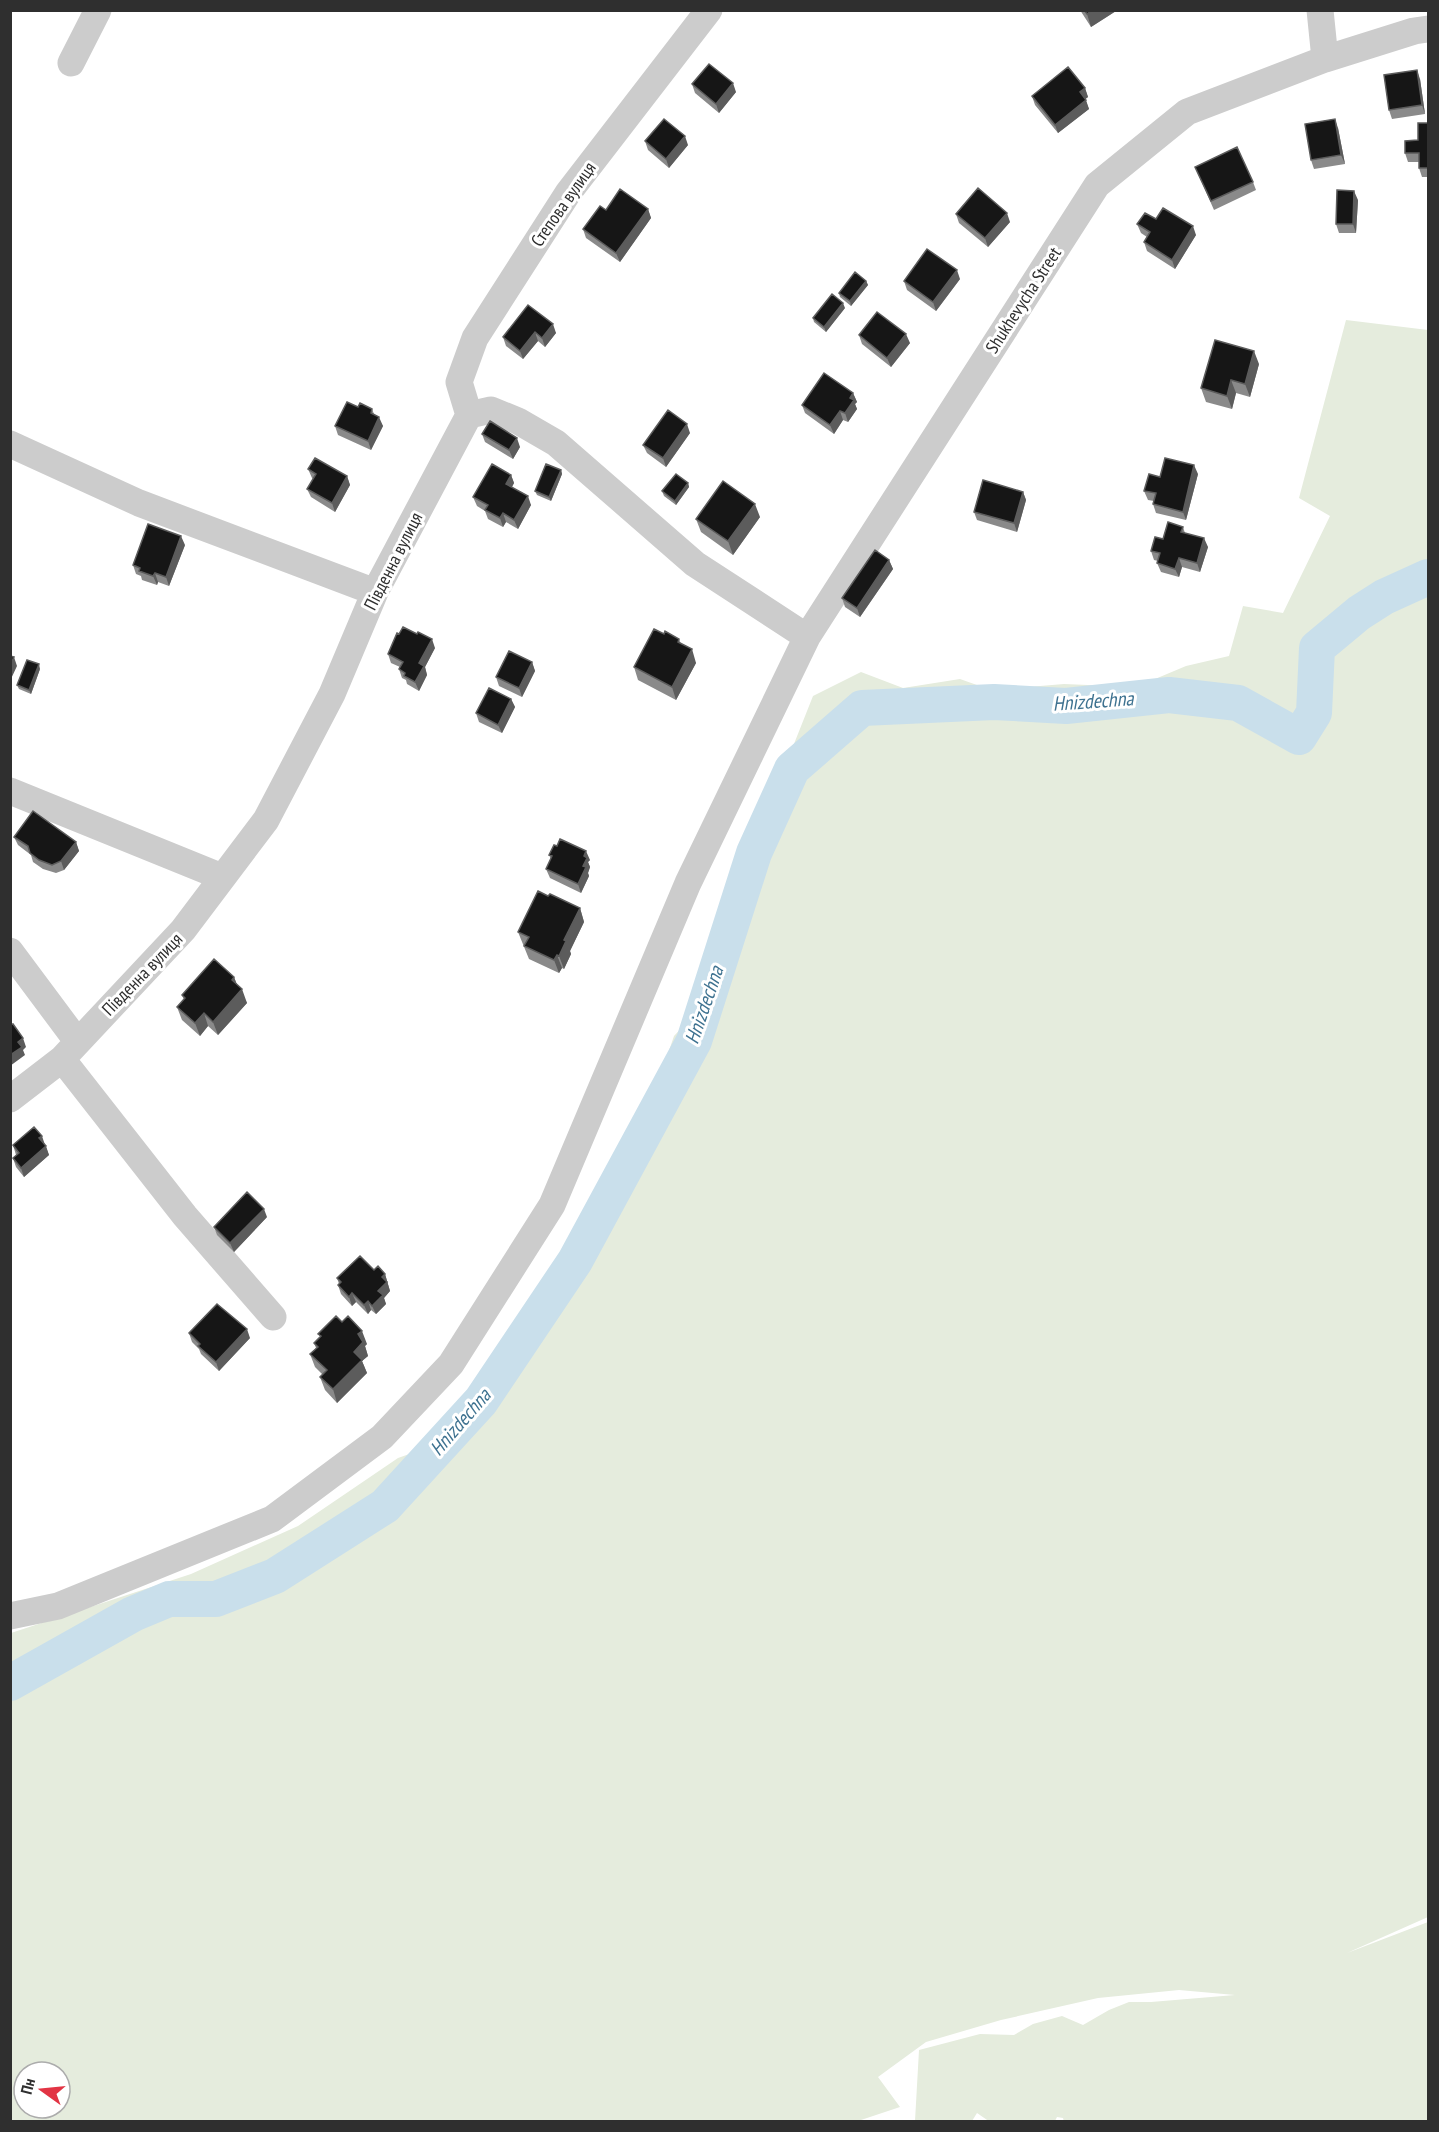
<svg xmlns="http://www.w3.org/2000/svg" width="1439" height="2132" viewBox="0 0 1439 2132" font-family="'PT Sans Narrow',sans-serif">
	<style>
		.green { fill: #e5ecdd; fill-rule: evenodd }
		.lines { fill: none; stroke-linecap: round; stroke-linejoin: round }
		.river { stroke: #c9dfeb; stroke-width: 36 }
		.minor { stroke: #ccc; stroke-width: 27 }
		.wall { fill: #8a8a8a }
		.shaded-wall { fill: #5c5c5c }
		.building { fill: #161616; stroke: #5c5c5c; stroke-width: 1.5 }
		.labels { text-anchor: middle; dominant-baseline: central; stroke-width: 6; stroke-linejoin: round; paint-order: stroke }
		.street-label { font-size: 18px; fill: #2f2f2f; stroke: #fff }
		.water-label { font-size: 20px; font-style: italic; fill: #3e7290; stroke: #fff }
	</style>
	<rect width="100%" height="100%" fill="#fff"/>
	<path class="green" d="M1346,320L1428,330V1917L1347,1953L1428,1922V2121L1064,2122L1063,2118L1057,2117L1055,2121L990,2122L977,2113L972,2121H915L919,2050L980,2034L1014,2035L1033,2024L1062,2016L1083,2025L1109,2010L1129,2002H1151L1235,1995L1179,1990L1098,1998L1001,2020L926,2042L878,2077L900,2107L858,2121L11,2122V1633L191,1574L298,1526L398,1458L463,1435L542,1340L565,1298L632,1188L655,1133L660,1077L674,1036L714,993L726,946L722,918L764,871L765,817L813,696L861,672L903,688L960,679L991,690L1064,684L1136,687L1186,666L1229,656L1243,606L1283,613L1330,516L1299,498ZM24,2072H60V2108H24Z"/>
	<g class="lines">
		<path class="river" d="M10,1683L133,1614L169,1599H216L275,1576L385,1506L481,1401L575,1261L694,1041L754,853L792,769L862,708L994,702L1066,706L1169,695L1238,703L1299,737L1314,713L1317,648L1359,613L1384,597L1428,577"/>
		<path class="minor" d="M1320,10L1325,59
			M71,63L98,10
			M469,415L459,382L475,338L568,193L709,10
			M10,444L139,503L375,592
			M10,791L222,877
			M10,951L77,1041
			M62,1059L185,1216L273,1317
			M10,1099L62,1059L183,930L266,820L332,694L375,592L469,415L491,410L518,421L556,443L695,564L807,637
			M10,1616L58,1606L272,1519L382,1437L451,1364L552,1205L688,883L807,637L1097,185L1187,112L1325,59L1414,31L1428,29"/>
	</g>
	<path class="wall" d="M1080,10H1115L1116,11L1091,27Z
		M1420,79L1425,114L1392,119L1389,110Z
		M692,84L736,92L719,113L695,93Z
		M1085,88L1088,97L1085,99L1089,109L1058,133L1035,105L1032,96Z
		M1428,123V177H1422L1419,168V162H1408L1405,153L1418,140Z
		M1338,128L1345,164L1314,169L1311,160Z
		M645,141L688,145L669,168L648,150Z
		M1195,167L1253,182L1256,190L1214,210Z
		M1358,200L1356,233H1339L1336,224Z
		M648,209L651,218L620,262L586,238L583,229L606,210Z
		M956,214L1010,222L988,247L959,223Z
		M1156,219L1196,235L1175,269L1147,251L1144,242L1147,237L1141,233L1137,224Z
		M960,279L936,311L907,290L904,281Z
		M866,281L868,285L851,306L840,297L839,293Z
		M528,305L556,333L545,347L538,341L523,359L506,346L503,337Z
		M845,308L826,332L814,322L813,318Z
		M859,335L910,343L891,367L862,344Z
		M1259,364L1250,397L1236,393L1232,409L1206,402L1201,388Z
		M853,393L857,402L855,404L857,409L848,422L843,420L834,434L805,413L802,405Z
		M358,407L372,409L374,414L383,426L371,450L338,435L335,426Z
		M690,433L666,467L647,453L643,445Z
		M482,434L520,447L513,459L485,442Z
		M308,469L347,476L350,485L335,512L311,497L307,489L313,479L312,478Z
		M561,470L562,474L551,501L537,495L535,491Z
		M1198,474L1186,520L1156,513L1153,504L1154,501L1148,500L1144,491Z
		M511,475L514,483L512,487L531,505L518,529L506,522L503,527L488,519L485,511L477,506L473,497Z
		M688,483L689,487L676,505L664,496L662,491Z
		M1023,492L1026,500L1017,532L977,520L974,512Z
		M760,517L733,555L701,532L696,519Z
		M1183,527L1185,533L1208,547L1200,572L1182,567L1179,577L1161,572L1157,563L1158,561L1154,560L1151,551L1163,539Z
		M185,545L169,586L158,582L157,585L142,580L141,576L136,574L133,565Z
		M889,560L893,569L860,617L845,607L842,598Z
		M664,634L679,639L681,644L696,663L676,700L638,680L634,667Z
		M435,648L425,667L427,675L419,691L407,684L406,680L402,678L399,669L400,667L391,663L388,654Z
		M532,662L535,671L522,697L499,686L496,677Z
		M40,669L31,694L19,689L17,685Z
		M511,699L515,707L502,733L479,722L476,713Z
		M14,837L76,842L79,851L64,870L56,873L43,869L33,862L31,855L18,845Z
		M549,855L590,860L588,862L590,867L588,873L589,876L581,893L550,878L546,869L551,859Z
		M548,896L580,908L584,922L570,951L571,954L564,969L562,968L559,973L529,959L518,932Z
		M234,977L237,985L247,1003L218,1035L208,1026L200,1036L182,1020L177,1007L184,1000L182,995Z
		M13,1145H45L49,1155L24,1177L16,1167L13,1158L16,1155Z
		M267,1217L234,1252L217,1235L214,1227Z
		M374,1270L385,1274L390,1291L384,1298L386,1304L376,1314L371,1310L368,1314L356,1302L352,1306L341,1294L338,1285L339,1284L337,1278Z
		M189,1333L250,1338L219,1371L201,1354L199,1349L192,1342Z
		M318,1334L367,1344L365,1346L368,1356L362,1361L367,1373L337,1403L325,1390L320,1377L323,1375L315,1367L310,1354L316,1348L314,1343L320,1337Z"/>
	<path class="shaded-wall" d="M1092,10H1115L1116,11L1091,27L1087,14Z
		M1417,70L1420,79L1425,114L1422,105Z
		M733,83L736,92L719,113L716,104Z
		M1085,88L1088,97L1083,101L1080,92Z
		M1086,100L1089,109L1058,133L1055,125Z
		M1335,119L1338,128L1345,164L1341,155Z
		M685,136L688,145L669,168L666,159Z
		M1354,191L1358,200L1356,233L1353,224Z
		M648,209L651,218L620,262L616,253Z
		M1007,213L1010,222L988,247L985,238Z
		M1193,226L1196,235L1175,269L1172,260Z
		M957,270L960,279L936,311L933,302Z
		M866,281L868,285L851,306L850,301Z
		M843,303L845,308L826,332L824,327Z
		M553,324L556,333L545,347L542,338Z
		M535,332L538,341L523,359L520,351Z
		M906,334L910,343L891,367L887,358Z
		M1254,351L1259,364L1250,397L1245,384Z
		M1231,380L1236,393L1232,409L1227,396Z
		M853,393L857,402L855,404L857,409L848,422L845,413L850,398Z
		M840,411L843,420L834,434L830,425Z
		M379,417L383,426L371,450L368,441Z
		M687,424L690,433L666,467L663,458Z
		M517,438L520,447L513,459L509,450Z
		M1194,465L1198,474L1186,520L1183,512Z
		M561,470L562,474L551,501L549,497Z
		M511,475L514,483L509,492L506,484Z
		M347,476L350,485L335,512L332,503Z
		M688,483L689,487L676,505L675,501Z
		M1023,492L1026,500L1017,532L1014,523Z
		M528,496L531,505L518,529L514,520Z
		M755,504L760,517L733,555L728,541Z
		M503,513L506,522L503,527L500,518Z
		M181,536L185,545L169,586L166,577Z
		M1204,538L1208,547L1200,572L1197,563Z
		M1179,558L1182,567L1179,577L1175,569Z
		M889,560L893,569L860,617L857,608Z
		M155,573L158,582L157,585L153,576Z
		M432,639L435,648L425,667L427,675L419,691L415,682L419,663Z
		M692,649L696,663L676,700L672,687Z
		M14,657L17,666L10,681V665Z
		M532,662L535,671L522,697L519,688Z
		M39,664L40,669L31,694L29,690Z
		M511,699L515,707L502,733L498,725Z
		M76,842L79,851L64,870L61,861Z
		M586,851L590,860L588,862L590,867L588,873L589,876L581,893L578,884L584,856Z
		M580,908L584,922L570,951L571,954L564,969L559,956L564,940Z
		M557,955L562,968L559,973L554,960Z
		M234,977L239,990L232,980Z
		M242,989L247,1003L218,1035L213,1022Z
		M204,1013L208,1026L200,1036L195,1023Z
		M23,1038L26,1047L23,1050L25,1055L10,1066V1055L18,1042Z
		M42,1136L45,1145L42,1147L39,1138Z
		M46,1146L49,1155L24,1177L21,1168Z
		M264,1209L267,1217L234,1252L230,1243Z
		M385,1274L390,1291L384,1298L386,1304L376,1314L372,1306L378,1291L382,1277Z
		M352,1293L356,1302L352,1306L349,1297Z
		M368,1301L371,1310L368,1314L364,1305Z
		M247,1329L250,1338L219,1371L216,1362Z
		M362,1331L367,1344L365,1346L368,1356L362,1361L367,1373L337,1403L333,1389L354,1352L358,1334Z"/>
	<path class="building" d="M1084,10H1092L1087,14Z
		M709,64L733,83L716,104L692,84Z
		M1068,67L1085,88L1080,92L1086,100L1055,125L1032,96Z
		M1417,70L1422,105L1389,110L1384,75Z
		M664,119L685,136L666,159L645,141Z
		M1335,119L1341,155L1311,160L1305,124Z
		M1418,123H1428V168H1419V153H1405V141L1418,140Z
		M1237,147L1253,182L1211,201L1195,167Z
		M978,188L1007,213L985,238L956,214Z
		M620,189L648,209L616,253L583,229L600,206L606,210Z
		M1337,190L1354,191L1353,224H1336Z
		M1163,208L1193,226L1172,260L1144,242L1150,232L1137,224L1145,213L1156,219Z
		M927,249L957,270L933,302L904,281Z
		M855,272L866,281L850,301L839,293Z
		M832,294L843,303L824,327L813,318Z
		M528,305L553,324L542,338L535,332L520,351L503,337Z
		M877,312L906,334L887,358L859,335Z
		M1215,340L1254,351L1245,384L1231,380L1227,396L1201,388Z
		M824,373L853,393L850,398L854,400L845,413L840,411L830,425L802,405Z
		M347,402L358,407L360,403L372,409L371,413L379,417L368,441L335,426Z
		M668,410L687,424L663,458L643,445Z
		M490,421L517,438L509,450L482,434Z
		M315,458L347,476L332,503L307,489L316,474L308,469Z
		M1165,458L1194,465L1183,512L1153,504L1156,493L1144,491L1149,474L1160,477Z
		M492,464L511,475L506,484L528,496L514,520L503,513L500,518L485,510L488,505L473,497Z
		M546,464L561,470L549,497L535,491Z
		M676,474L688,483L675,501L662,491Z
		M983,480L1023,492L1014,523L974,512Z
		M723,481L755,504L728,541L696,519Z
		M1168,522L1183,527L1181,532L1204,538L1197,563L1179,558L1175,569L1157,563L1160,553L1151,551L1155,537L1163,539Z
		M148,524L181,536L166,577L155,573L153,576L139,571L140,568L133,565Z
		M875,550L889,560L857,608L842,598Z
		M403,627L417,634L418,632L432,639L419,663L424,666L415,682L404,676L405,673L399,669L403,662L388,654L397,633L399,634Z
		M654,629L664,634L665,631L679,639L678,642L692,649L672,687L634,667Z
		M509,651L532,662L519,688L496,677Z
		M10,656L14,657L10,665Z
		M27,660L39,664L29,690L17,685Z
		M489,688L511,699L498,725L476,713Z
		M33,811L76,842L61,861L52,865L39,860L30,853L28,846L14,837Z
		M560,839L586,851L584,856L587,858L583,866L586,867L578,884L546,869L552,856L549,855L554,845L557,846Z
		M538,891L548,896L550,894L580,908L564,940L566,941L559,956L557,955L554,960L524,946L529,937L518,932Z
		M214,959L234,977L232,980L242,989L213,1022L204,1013L195,1023L177,1007L185,998L182,995Z
		M13,1024L23,1038L18,1042L22,1047L10,1055V1025Z
		M34,1127L42,1136L39,1138L46,1146L21,1168L13,1158L19,1153L13,1145Z
		M247,1192L264,1209L230,1243L214,1227Z
		M360,1256L374,1270L378,1266L385,1274L382,1277L387,1282L378,1291L383,1295L372,1306L368,1301L364,1305L352,1293L349,1297L338,1285L341,1282L337,1278Z
		M217,1304L247,1329L216,1362L198,1346L200,1344L189,1333Z
		M336,1316L342,1322L348,1316L362,1331L358,1334L363,1342L354,1352L362,1360L333,1389L320,1377L327,1370L310,1354L318,1347L314,1343L321,1336L318,1334Z"/>
	<g class="labels">
		<g class="street-label">
			<text transform="translate(563 204) rotate(-55)">Степова вулиця</text>
			<text transform="translate(1023 300) rotate(-57)">Shukhevycha Street</text>
			<text transform="translate(393 561) rotate(-63)">Південна вулиця</text>
			<text transform="translate(142 974) rotate(-46)">Південна вулиця</text>
		</g>
		<g class="water-label">
			<text transform="translate(1093 701) rotate(-4)">Hnizdechna</text>
			<text transform="translate(704 1005) rotate(-71)">Hnizdechna</text>
			<text transform="translate(460 1422) rotate(-49)">Hnizdechna</text>
		</g>
	</g>
	<rect width="1439" height="2132" fill="none" stroke="#2f2f2f" stroke-width="24"/>
	<g transform="translate(42 2090) rotate(285)"><circle r="28" fill="#ffffff" stroke="#acacac" stroke-width="1.5"/>
	<path d="M0-4.5L10 22L0 15L-10 22Z" fill="#e23444"/>
	<text y="-9" font-size="16" font-weight="bold" text-anchor="middle" fill="#2f2f2f">Пн</text>
	</g>
</svg>
